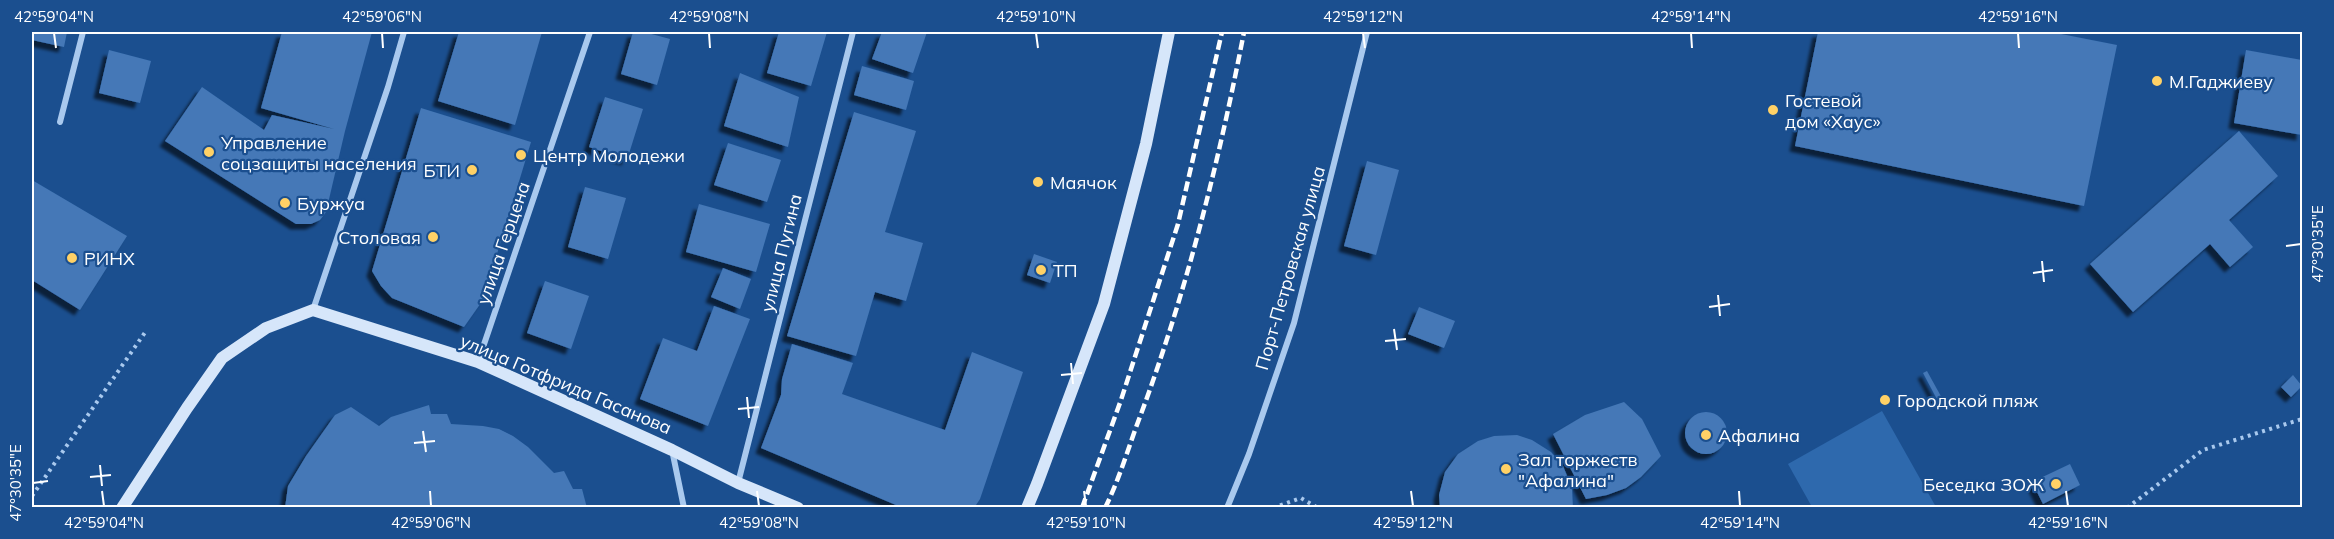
<svg xmlns="http://www.w3.org/2000/svg" width="2334" height="539" viewBox="0 0 2334 539" font-family="Mulish,sans-serif">
	<style>
		.green { fill: #2e69ad }
		.building { fill: #4478b7; filter: url(#shadow) }
		.lines { fill: none; stroke-linecap: round; stroke-linejoin: round }
		.path { stroke: #a9c9ee; stroke-width: 4; stroke-dasharray: 3 4.5; stroke-linecap: butt }
		.street { stroke: #a9c9ee; stroke-width: 6 }
		.secondary { stroke: #d6e6fa; stroke-width: 12 }
		.rail { stroke: #fff; stroke-width: 4.5; stroke-dasharray: 10 4.5; stroke-linecap: butt }
		.ticks { fill: none; stroke: #fff; stroke-width: 2 }
		.poi-dot { fill: #ffd166; stroke: #1b4f8f; stroke-width: 2 }
		.labels { text-anchor: middle; dominant-baseline: central; stroke-width: 4.5; stroke-linejoin: round; paint-order: stroke }
		.poi-label { font-size: 18px; fill: #fff; stroke: #1b4f8f; text-anchor: start }
		.street-label { font-size: 18px; fill: #fff; stroke: #1b4f8f }
		.neatline { fill: none; stroke: #fff; stroke-width: 2 }
		.ticks-label { font-size: 15px; text-anchor: middle; fill: #fff }
	</style>
	<defs>
		<filter id="shadow"><feDropShadow dx="-5.5" dy="5.5" stdDeviation="1.5" flood-color="#0009"/></filter>
	</defs>
	<rect width="100%" height="100%" fill="#1b4f8f"/>
	<path class="green" d="M1882,411L1936,507H1812L1788,464Z"/>
	<path class="building" d="M32,32H67L64,47L32,40Z
		M282,32H372L345,131L326,212L320,220L311,224H296L165,141L202,87L264,130L272,115L334,129L261,108Z
		M459,32H542L515,125L438,101Z
		M633,32H644L670,39L657,85L621,74Z
		M779,32H827L811,86L767,73Z
		M882,32H927L913,73L872,59Z
		M1818,32H2051L2117,45L2084,206L1795,146Z
		M109,50L151,61L140,103L99,93Z
		M2246,50L2302,60V135L2234,123Z
		M862,66L914,81L906,110L854,95Z
		M740,73L799,97L788,147L724,126Z
		M605,97L643,109L627,160L589,147Z
		M421,108L531,142L483,300L464,327L392,298L381,286L372,271Z
		M854,112L916,131L885,232L923,243L906,301L875,292L856,356L787,336Z
		M2239,131L2278,176L2229,220L2253,247L2230,267L2210,244L2133,312L2090,264Z
		M728,143L781,160L767,202L714,185Z
		M1367,161L1399,170L1376,255L1344,246Z
		M32,180L127,236L80,310L32,280Z
		M585,187L626,198L608,259L568,247Z
		M699,204L770,224L756,272L686,252Z
		M1034,254L1057,262L1050,283L1027,275Z
		M723,268L751,279L740,309L711,297Z
		M545,281L589,296L571,349L527,333Z
		M714,306L750,319L708,426L640,399L663,338L697,351Z
		M1419,307L1455,321L1444,348L1408,334Z
		M792,344L853,363L842,394L945,430L972,352L1023,372L980,499L974,508H903L761,448L781,395L782,379Z
		M1927,371L1943,400L1939,403L1923,373Z
		M2293,375L2302,386L2291,397L2281,387Z
		M1624,402L1642,419L1661,456L1641,477L1626,488L1607,495L1586,499L1553,434L1585,415Z
		M429,405L431,414H447L451,424L483,426L499,429L513,436L528,447L554,473L564,471L573,489H582L587,508H285L288,486L306,456L335,415L351,407L379,426L391,417Z
		M1685 433a21 21 0 1 1 42 0a21 21 0 1 1-42 0Z
		M1517,435L1532,440L1551,452L1563,466L1572,488L1573,508H1440L1439,495L1445,472L1458,454L1478,441L1494,436Z
		M2070,464L2080,485L2043,504L2032,482Z"/>
	<g class="lines">
		<path class="path" d="M32,496L146,331
			M1273,508L1301,498L1318,508
			M2127,508L2203,450L2302,419"/>
		<path class="street" d="M60,122L83,32
			M313,310L388,87L404,32
			M478,362L590,32
			M672,450L684,508
			M738,483L853,32
			M1227,508L1249,454L1294,323L1367,32"/>
		<path class="secondary" d="M122,508L187,408L222,358L266,328L313,310L478,362L672,450L738,483L798,508
			M1027,508L1037,484L1104,304L1146,144L1169,32"/>
		<path class="rail" d="M1082,508L1121,400L1178,224L1222,32
			M1105,508C1120,478 1129,445 1141,414C1187,290 1219,161 1244,32"/>
	</g>
	<path class="ticks" d="M54,33L56,48M382,33L383,48M709,33L710,48M1036,33L1038,48M1363,33L1365,48M1691,33L1692,48M2018,33L2019,48M2286,246L2301,244M2042,261L2044,282M2033,273L2053,270M1718,295L1720,316M1709,307L1730,304M1394,329L1397,350M1385,341L1406,339M1071,363L1073,384M1061,375L1082,373M747,397L749,418M738,409L759,407M423,431L426,452M414,443L435,441M100,465L102,486M90,477L111,475M33,483L48,481M102,491L104,506M430,491L431,506M757,491L759,506M1084,491L1086,506M1411,491L1413,506M1739,491L1740,506M2066,491L2068,506"/>
	<g class="poi-dot">
		<circle cx="2157" cy="81" r="6"/>
		<circle cx="1773" cy="110" r="6"/>
		<circle cx="209" cy="152" r="6"/>
		<circle cx="521" cy="155" r="6"/>
		<circle cx="472" cy="170" r="6"/>
		<circle cx="1038" cy="182" r="6"/>
		<circle cx="285" cy="203" r="6"/>
		<circle cx="433" cy="237" r="6"/>
		<circle cx="72" cy="258" r="6"/>
		<circle cx="1041" cy="270" r="6"/>
		<circle cx="1885" cy="400" r="6"/>
		<circle cx="1706" cy="435" r="6"/>
		<circle cx="1506" cy="469" r="6"/>
		<circle cx="2056" cy="484" r="6"/>
	</g>
	<g class="labels">
		<g class="poi-label">
			<text x="2169" y="81">М.Гаджиеву</text>
			<text x="1785" y="100">Гостевой<tspan x="1785" dy="21">дом «Хаус»</tspan></text>
			<text x="221" y="142">Управление<tspan x="221" dy="21">соцзащиты населения</tspan></text>
			<text x="533" y="155">Центр Молодежи</text>
			<text x="460" y="170" text-anchor="end">БТИ</text>
			<text x="1050" y="182">Маячок</text>
			<text x="297" y="203">Буржуа</text>
			<text x="421" y="237" text-anchor="end">Столовая</text>
			<text x="84" y="258">РИНХ</text>
			<text x="1053" y="270">ТП</text>
			<text x="1897" y="400">Городской пляж</text>
			<text x="1718" y="435">Афалина</text>
			<text x="1518" y="459">Зал торжеств<tspan x="1518" dy="21">"Афалина"</tspan></text>
			<text x="2044" y="484" text-anchor="end">Беседка ЗОЖ</text>
		</g>
		<g class="street-label">
			<text transform="translate(503 243) rotate(-71)">улица Герцена</text>
			<text transform="translate(781 253) rotate(-76)">улица Пугина</text>
			<text transform="translate(1290 268) rotate(-74)">Порт-Петровская улица</text>
			<text transform="translate(566 384) rotate(23)">улица Готфрида Гасанова</text>
		</g>
	</g>
	<rect width="2334" height="539" fill="none" stroke="#1b4f8f" stroke-width="66"/>
	<rect x="33" y="33" width="2268" height="473" class="neatline"/>
	<g class="ticks-label">
		<text x="54" y="22">42°59'04"N</text>
		<text x="382" y="22">42°59'06"N</text>
		<text x="709" y="22">42°59'08"N</text>
		<text x="1036" y="22">42°59'10"N</text>
		<text x="1363" y="22">42°59'12"N</text>
		<text x="1691" y="22">42°59'14"N</text>
		<text x="2018" y="22">42°59'16"N</text>
		<text transform="translate(2318 244) rotate(-90)" y="5">47°30'35"E</text>
		<text transform="translate(16 483) rotate(-90)" y="5">47°30'35"E</text>
		<text x="104" y="528">42°59'04"N</text>
		<text x="431" y="528">42°59'06"N</text>
		<text x="759" y="528">42°59'08"N</text>
		<text x="1086" y="528">42°59'10"N</text>
		<text x="1413" y="528">42°59'12"N</text>
		<text x="1740" y="528">42°59'14"N</text>
		<text x="2068" y="528">42°59'16"N</text>
	</g>
</svg>
